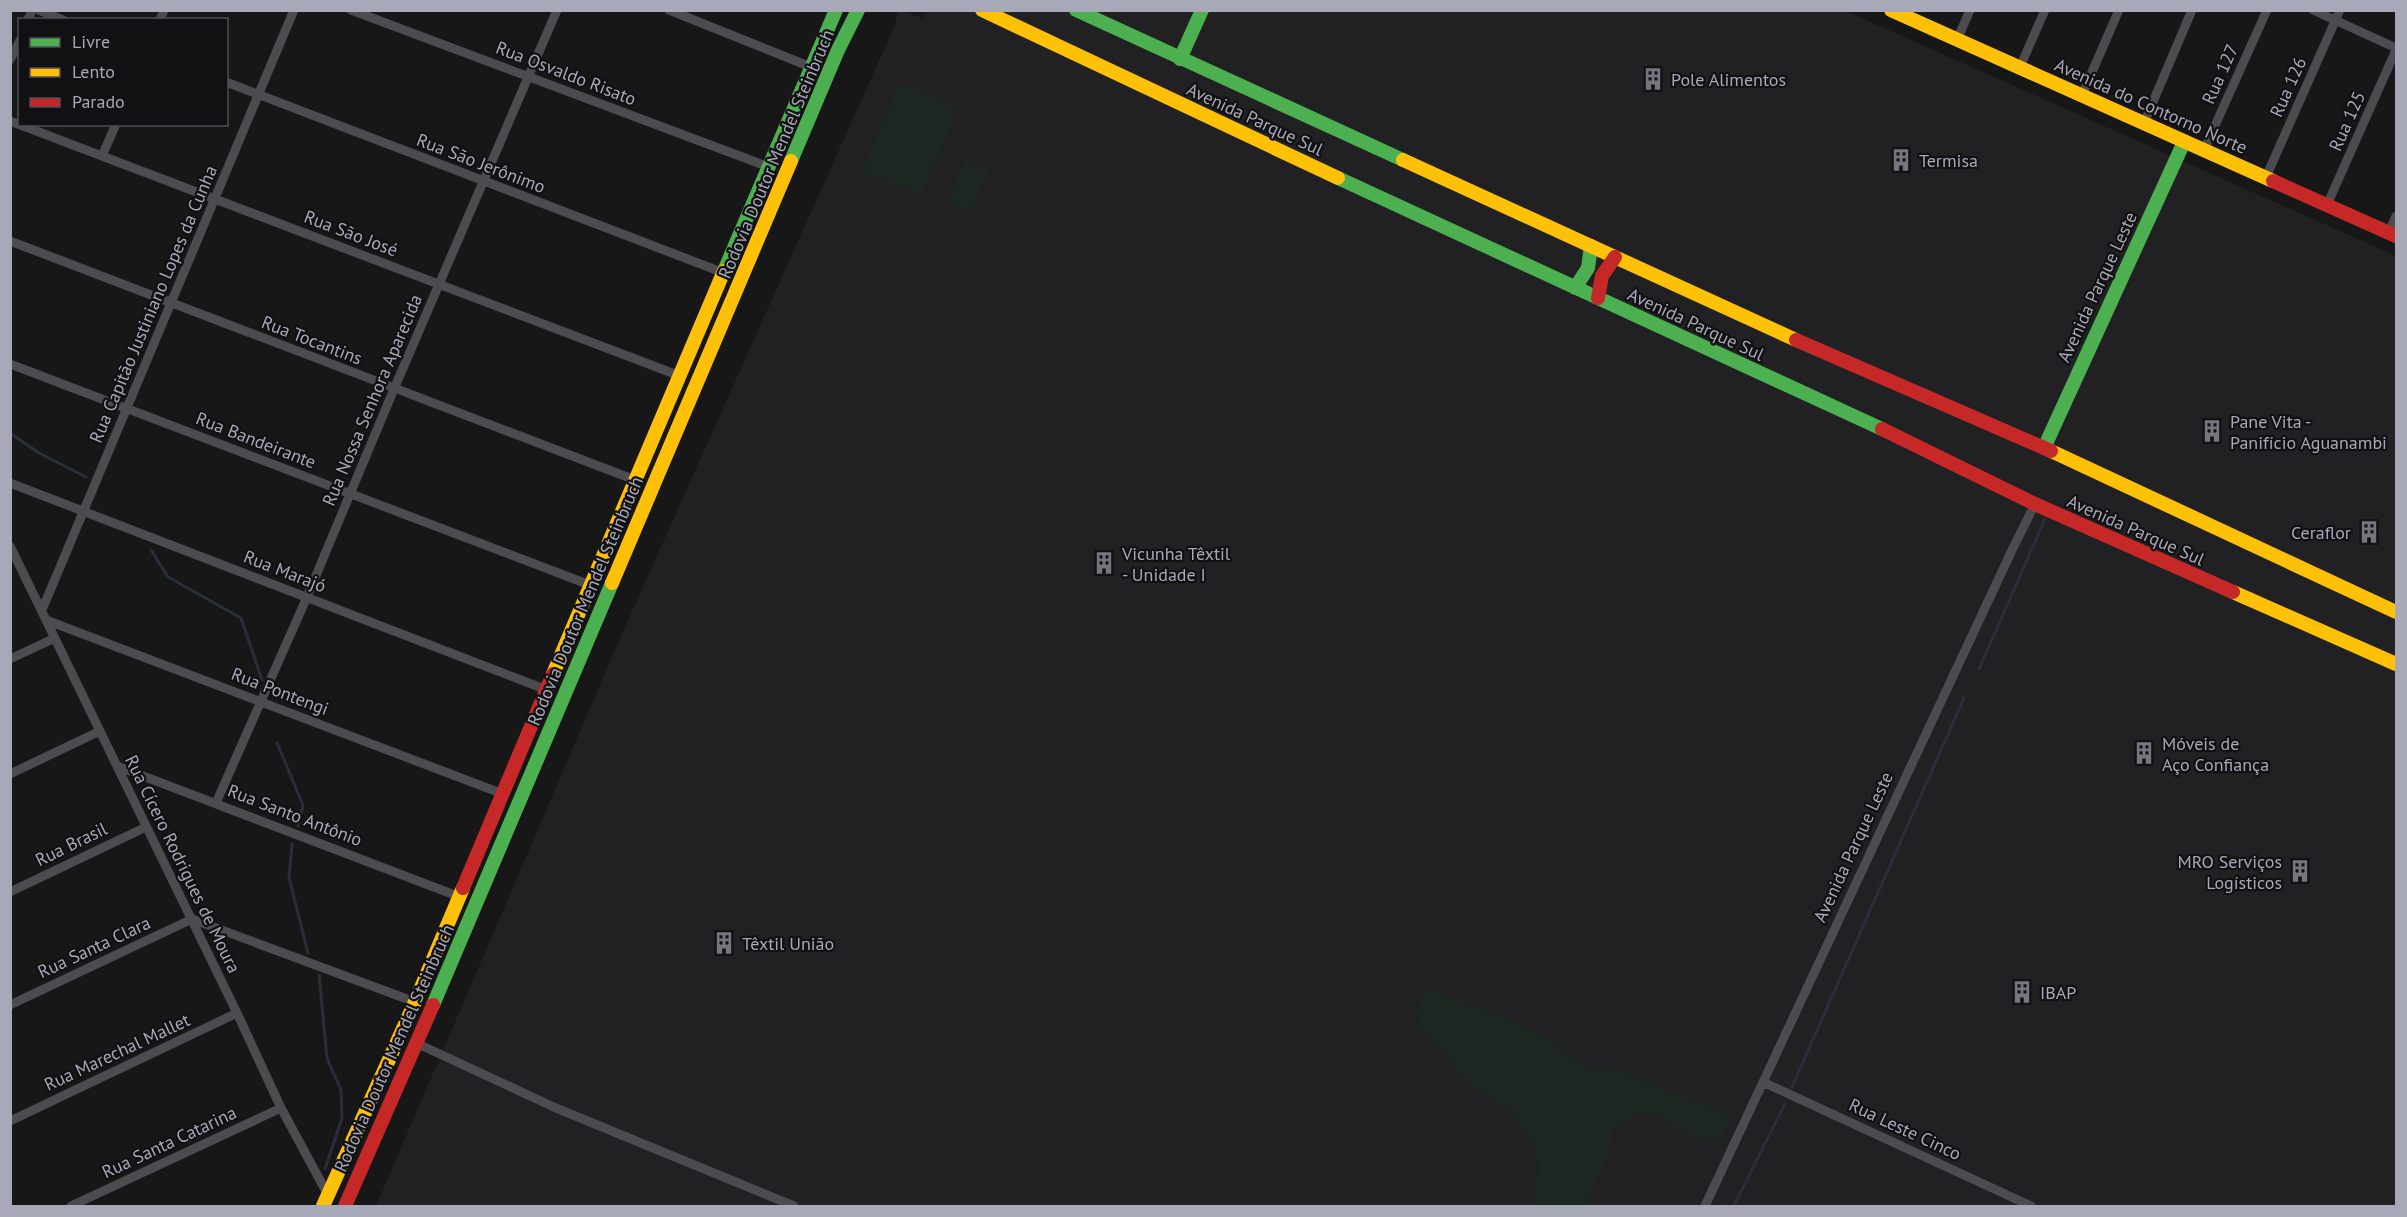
<svg xmlns="http://www.w3.org/2000/svg" width="2407" height="1217" viewBox="0 0 2407 1217" font-family="'PT Sans',sans-serif">
	<style>
		.built { fill: #212123 }
		.green { fill: #1e2621 }
		.lines { fill: none; stroke-linecap: round; stroke-linejoin: round }
		.stream { stroke: #292f3a; stroke-width: 3 }
		.street { stroke: #4b4b50; stroke-width: 9 }
		.fast { stroke: #4caf50; stroke-width: 14 }
		.slow { stroke: #ffc107; stroke-width: 14 }
		.jam { stroke: #c62828; stroke-width: 14 }
		.labels { text-anchor: middle; dominant-baseline: central; stroke-width: 4.5; stroke-linejoin: round; paint-order: stroke }
		.street-label { font-size: 18px; fill: #a7a9b9; stroke: #111113 }
		.poi-label { font-size: 18px; fill: #a7a9b9; stroke: #111113; text-anchor: start }
	</style>
	<rect width="100%" height="100%" fill="#171717"/>
	<path class="built" d="M926,10L1846,11L2396,256V1206H376L621,636L895,25L898,11H904L922,18Z"/>
	<path class="green" d="M900,82L959,107L921,195L862,171Z
		M965,159L989,169L971,212L947,202Z
		M1431,991L1443,993L1522,1025L1556,1042L1580,1065L1593,1070L1615,1069L1668,1091L1719,1109L1728,1116V1127L1721,1139C1713,1139 1700,1142 1693,1138C1660,1122 1650,1100 1613,1129C1612,1135 1612,1142 1610,1148C1604,1168 1589,1185 1590,1206H1532L1539,1168L1535,1146L1510,1111L1465,1081L1442,1050L1419,1027L1417,1010L1420,996Z"/>
	<g class="lines">
		<path class="stream" d="M10,433L39,453L86,477
			M151,550L168,577L241,618L262,680
			M1979,669L2045,519
			M277,743L303,805L298,826
			M292,844L289,878L308,953
			M319,975L327,1058L341,1090L342,1118L325,1169
			M1792,1087L1964,698
			M1734,1206L1785,1104"/>
		<path class="street" d="M39,10L63,20
			M351,10L769,167
			M669,10L811,67
			M2313,10L2396,48
			M28,20L32,10
			M160,20L164,10
			M1957,40L1970,10
			M10,60L20,40
			M2020,67L2045,10
			M226,82L724,273
			M2082,95L2119,10
			M10,121L680,376
			M2144,123L2192,10
			M2204,150L2267,10
			M102,156L116,124
			M2266,177L2340,10
			M2327,205L2396,50
			M2389,232L2396,216
			M10,241L635,480
			M10,364L590,585
			M10,483L547,690
			M10,546L237,1013L281,1108L328,1195
			M42,610L294,10
			M46,620L503,794
			M10,659L55,638
			M117,766L460,897
			M10,774L100,731
			M216,803L307,597L394,389L557,10
			M10,892L146,827
			M10,1005L192,919L415,1002
			M416,1043L556,1108L794,1206
			M1765,1083L2031,1206
			M10,1121L237,1013
			M71,1206L281,1108
			M1705,1206L2013,548L2035,504"/>
		<path class="fast" d="M1076,10L1403,160
			M1180,59L1202,10
			M791,161L838,50L858,10
			M1338,178L1882,429
			M724,271L836,10
			M1575,288L1588,268L1591,246
			M2044,448L2184,142
			M433,1005L612,583"/>
		<path class="slow" d="M982,10L1338,178
			M1891,10L2273,181
			M1403,160L1796,340
			M2051,451L2396,612
			M612,583L791,161
			M2233,592L2396,664
			M553,674L724,271
			M323,1206L415,1002L463,888"/>
		<path class="jam" d="M2273,181L2396,236
			M1598,298L1602,276L1615,257
			M1796,340L2051,451
			M1882,429L2035,504L2233,592
			M463,888L553,674
			M345,1206L433,1005"/>
	</g>
	<defs>
		<g id="building-bare" transform="scale(1.8)"><path d="M-4-6H4V6H1V3H-1V6H-4ZM-2.5-4.3h1.7v1.8h-1.7ZM.8-4.3h1.7v1.8H.8ZM-2.5-1h1.7V.8h-1.7ZM.8-1h1.7V.8H.8Z" fill="#757680" stroke="#111113" stroke-width="2.5" paint-order="stroke"/></g>
	</defs>
	<g fill-rule="evenodd">
		<use href="#building-bare" x="1653" y="79"/>
		<use href="#building-bare" x="1901" y="160"/>
		<use href="#building-bare" x="2212" y="431"/>
		<use href="#building-bare" x="2369" y="532"/>
		<use href="#building-bare" x="1104" y="563"/>
		<use href="#building-bare" x="2144" y="753"/>
		<use href="#building-bare" x="2300" y="871"/>
		<use href="#building-bare" x="724" y="943"/>
		<use href="#building-bare" x="2022" y="992"/>
	</g>
	<g class="labels">
		<g class="street-label">
			<text transform="translate(566 73) rotate(21)">Rua Osvaldo Risato</text>
			<text transform="translate(2220 74) rotate(-66)">Rua 127</text>
			<text transform="translate(2288 87) rotate(-66)">Rua 126</text>
			<text transform="translate(2151 106) rotate(24)">Avenida do Contorno Norte</text>
			<text transform="translate(1255 119) rotate(25)">Avenida Parque Sul</text>
			<text transform="translate(2347 121) rotate(-66)">Rua 125</text>
			<text transform="translate(776 154) rotate(-67)">Rodovia Doutor Mendel Steinbruch</text>
			<text transform="translate(481 163) rotate(21)">Rua São Jerônimo</text>
			<text transform="translate(351 233) rotate(21)">Rua São José</text>
			<text transform="translate(2097 287) rotate(-65)">Avenida Parque Leste</text>
			<text transform="translate(153 304) rotate(-67)">Rua Capitão Justiniano Lopes da Cunha</text>
			<text transform="translate(1696 324) rotate(25)">Avenida Parque Sul</text>
			<text transform="translate(312 340) rotate(21)">Rua Tocantins</text>
			<text transform="translate(372 400) rotate(-67)">Rua Nossa Senhora Aparecida</text>
			<text transform="translate(256 440) rotate(21)">Rua Bandeirante</text>
			<text transform="translate(2136 530) rotate(24)">Avenida Parque Sul</text>
			<text transform="translate(285 571) rotate(21)">Rua Marajó</text>
			<text transform="translate(585 601) rotate(-67)">Rodovia Doutor Mendel Steinbruch</text>
			<text transform="translate(280 691) rotate(21)">Rua Pontengi</text>
			<text transform="translate(295 815) rotate(21)">Rua Santo Antônio</text>
			<text transform="translate(71 844) rotate(-26)">Rua Brasil</text>
			<text transform="translate(1853 847) rotate(-65)">Avenida Parque Leste</text>
			<text transform="translate(183 864) rotate(64)">Rua Cícero Rodrigues de Moura</text>
			<text transform="translate(94 947) rotate(-25)">Rua Santa Clara</text>
			<text transform="translate(394 1048) rotate(-66)">Rodovia Doutor Mendel Steinbruch</text>
			<text transform="translate(117 1052) rotate(-25)">Rua Marechal Mallet</text>
			<text transform="translate(1905 1129) rotate(25)">Rua Leste Cinco</text>
			<text transform="translate(169 1142) rotate(-25)">Rua Santa Catarina</text>
		</g>
		<g class="poi-label">
			<text x="1671" y="79">Pole Alimentos</text>
			<text x="1919" y="160">Termisa</text>
			<text x="2230" y="421">Pane Vita -<tspan x="2230" dy="21">Panifício Aguanambi</tspan></text>
			<text x="2351" y="532" text-anchor="end">Ceraflor</text>
			<text x="1122" y="553">Vicunha Têxtil<tspan x="1122" dy="21">- Unidade I</tspan></text>
			<text x="2162" y="743">Móveis de<tspan x="2162" dy="21">Aço Confiança</tspan></text>
			<text x="2282" y="861" text-anchor="end">MRO Serviços<tspan x="2282" dy="21">Logísticos</tspan></text>
			<text x="742" y="943">Têxtil União</text>
			<text x="2040" y="992">IBAP</text>
		</g>
	</g>
	<rect width="2407" height="1217" fill="none" stroke="#a7a9b9" stroke-width="24"/>
	<rect x="18" y="18" width="210" height="108" fill="#111113" stroke="#4d4e55" stroke-width="1.5"/>
	<rect x="30" y="38" width="30" height="9" fill="#4caf50" stroke="#4d4e55" stroke-width="1.5"/>
	<text x="72" y="48" font-size="18" fill="#a7a9b9">Livre</text>
	<rect x="30" y="68" width="30" height="9" fill="#ffc107" stroke="#4d4e55" stroke-width="1.5"/>
	<text x="72" y="78" font-size="18" fill="#a7a9b9">Lento</text>
	<rect x="30" y="98" width="30" height="9" fill="#c62828" stroke="#4d4e55" stroke-width="1.5"/>
	<text x="72" y="108" font-size="18" fill="#a7a9b9">Parado</text>
</svg>
